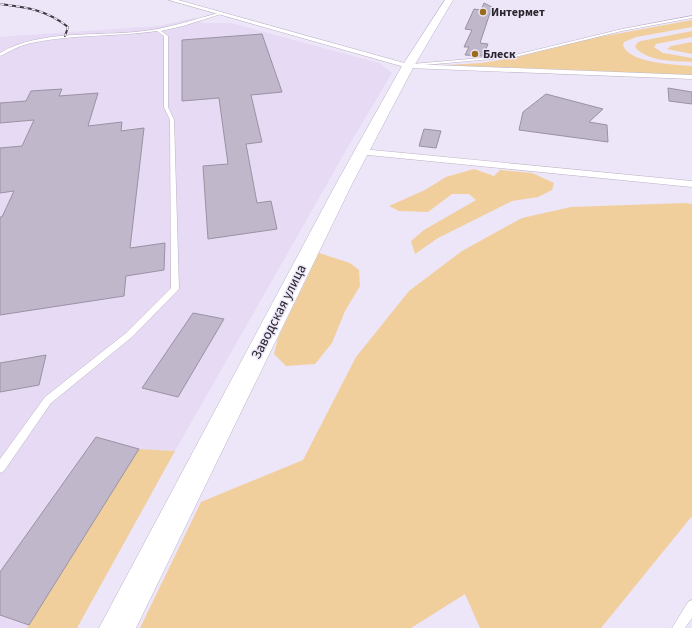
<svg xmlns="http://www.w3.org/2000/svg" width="692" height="628" viewBox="0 0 692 628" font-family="'Source Sans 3',sans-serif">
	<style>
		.built { fill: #e6daf4 }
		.green { fill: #f1cf9c }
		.building { fill: #c0b8ca; stroke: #9992a3 }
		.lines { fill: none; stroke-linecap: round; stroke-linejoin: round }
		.service-casing { stroke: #bbb3c5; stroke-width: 1 }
		.minor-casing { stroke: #bbb3c5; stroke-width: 1 }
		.primary-casing { stroke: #bbb3c5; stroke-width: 1 }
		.service { fill: #fff; fill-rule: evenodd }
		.minor { fill: #fff; fill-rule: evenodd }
		.primary { fill: #fff; fill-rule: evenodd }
		.rail-casing { stroke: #3d3a42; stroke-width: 2 }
		.rail { stroke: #ede5f8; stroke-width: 1.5; stroke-dasharray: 4; stroke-linecap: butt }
		.poi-dot { fill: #986c1a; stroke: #ede5f8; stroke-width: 1.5 }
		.labels { text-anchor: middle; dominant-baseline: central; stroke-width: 3; stroke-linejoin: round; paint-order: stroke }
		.far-poi-label { font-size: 12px; font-weight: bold; fill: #28252c; stroke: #ede5f8; text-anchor: start }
		.street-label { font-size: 14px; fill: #28252c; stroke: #ede5f8 }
	</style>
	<rect width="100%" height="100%" fill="#ede5f8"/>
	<path class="built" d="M195,18L203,23H231L379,63L392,73L349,145L175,451L139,449L27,628H0V37L159,26Z"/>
	<path class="green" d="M692,20V27L636,37L624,42L623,45C628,63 676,65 692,66V75L446,65L482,63L518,57L594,38Z
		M692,31V37L656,44L654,47L663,53L692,58V62C675,61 647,62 635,47L637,43L641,41Z
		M692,42V54L667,49L671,46Z
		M474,169L494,176L500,170L532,173L554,183L552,190L538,197L512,201L438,238L415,254L411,241L424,230L476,200L469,194H452L428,212L399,211L389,206L425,190L446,177Z
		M685,203L692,204V516L601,628H480L465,594L411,628H140L201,502L303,460L356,357L409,291L462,251L522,218L571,207Z
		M319,253L350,263L359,270L360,286L345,311L332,343L315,364L286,366L274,354L278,338Z
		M139,449L175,451L77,628H27Z"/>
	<path class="building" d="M484,3L492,7L480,43L488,44L483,56L465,55L469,47H464L472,30L465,29L474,9L481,10Z
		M262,34L282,92L251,95L262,142L246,144L257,203L271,201L277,229L208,239L203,166L228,164L219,98L182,101V40Z
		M668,88L692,92V104L669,101Z
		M62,89L59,96L98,93L88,126L122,122L121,131L144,128L130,248L165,243L164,270L126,276L124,296L0,315V217H2L14,191L0,193V148L22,146L34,120L0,123V103L26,101L31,91Z
		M546,94L603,109L589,122L607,125L608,142L519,130L523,112Z
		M424,129L441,131L436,148L419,146Z
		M193,313L224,319L178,397L142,388Z
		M46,355L39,385L0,392V363Z
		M96,437L139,449L29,625L0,615V572Z"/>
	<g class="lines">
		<g class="service-casing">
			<path id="service" d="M218,13L221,14L183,26L161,31L168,36V107L174,120L179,289L132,337L51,403L4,471L0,473V459L45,397L126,333L171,288L170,120L164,107V36L157,31C116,37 72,34 31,43C18,46 11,51 0,56V53C41,29 97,37 144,31C169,28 193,20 218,13Z
				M692,16V18L622,31L515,57L412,66L410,65L412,64L515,55L622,29Z
				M692,600V618L685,628H672L688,602Z"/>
		</g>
		<g class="minor-casing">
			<path id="minor" d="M169,0H178L408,64L692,75V79L408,68Z
				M362,149L692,181V187L358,154L357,152L358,150Z"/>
		</g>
		<g class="primary-casing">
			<path id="primary" d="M445,0H453L414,66L352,184L136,628H99L336,184L402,66Z"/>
		</g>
		<use href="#service" class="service"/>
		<use href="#minor" class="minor"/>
		<use href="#primary" class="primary"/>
		<g class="rail-casing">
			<path id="rail" d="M0,4C26,7 47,10 68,27L65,36"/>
		</g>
		<use href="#rail" class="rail"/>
	</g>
	<g class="poi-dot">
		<circle cx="483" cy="12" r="4"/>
		<circle cx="475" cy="54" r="4"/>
	</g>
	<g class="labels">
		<g class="far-poi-label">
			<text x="491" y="12">Интермет</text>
			<text x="483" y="54">Блеск</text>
		</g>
		<g class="street-label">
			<text transform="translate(279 312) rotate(-63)">Заводская улица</text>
		</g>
	</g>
</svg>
